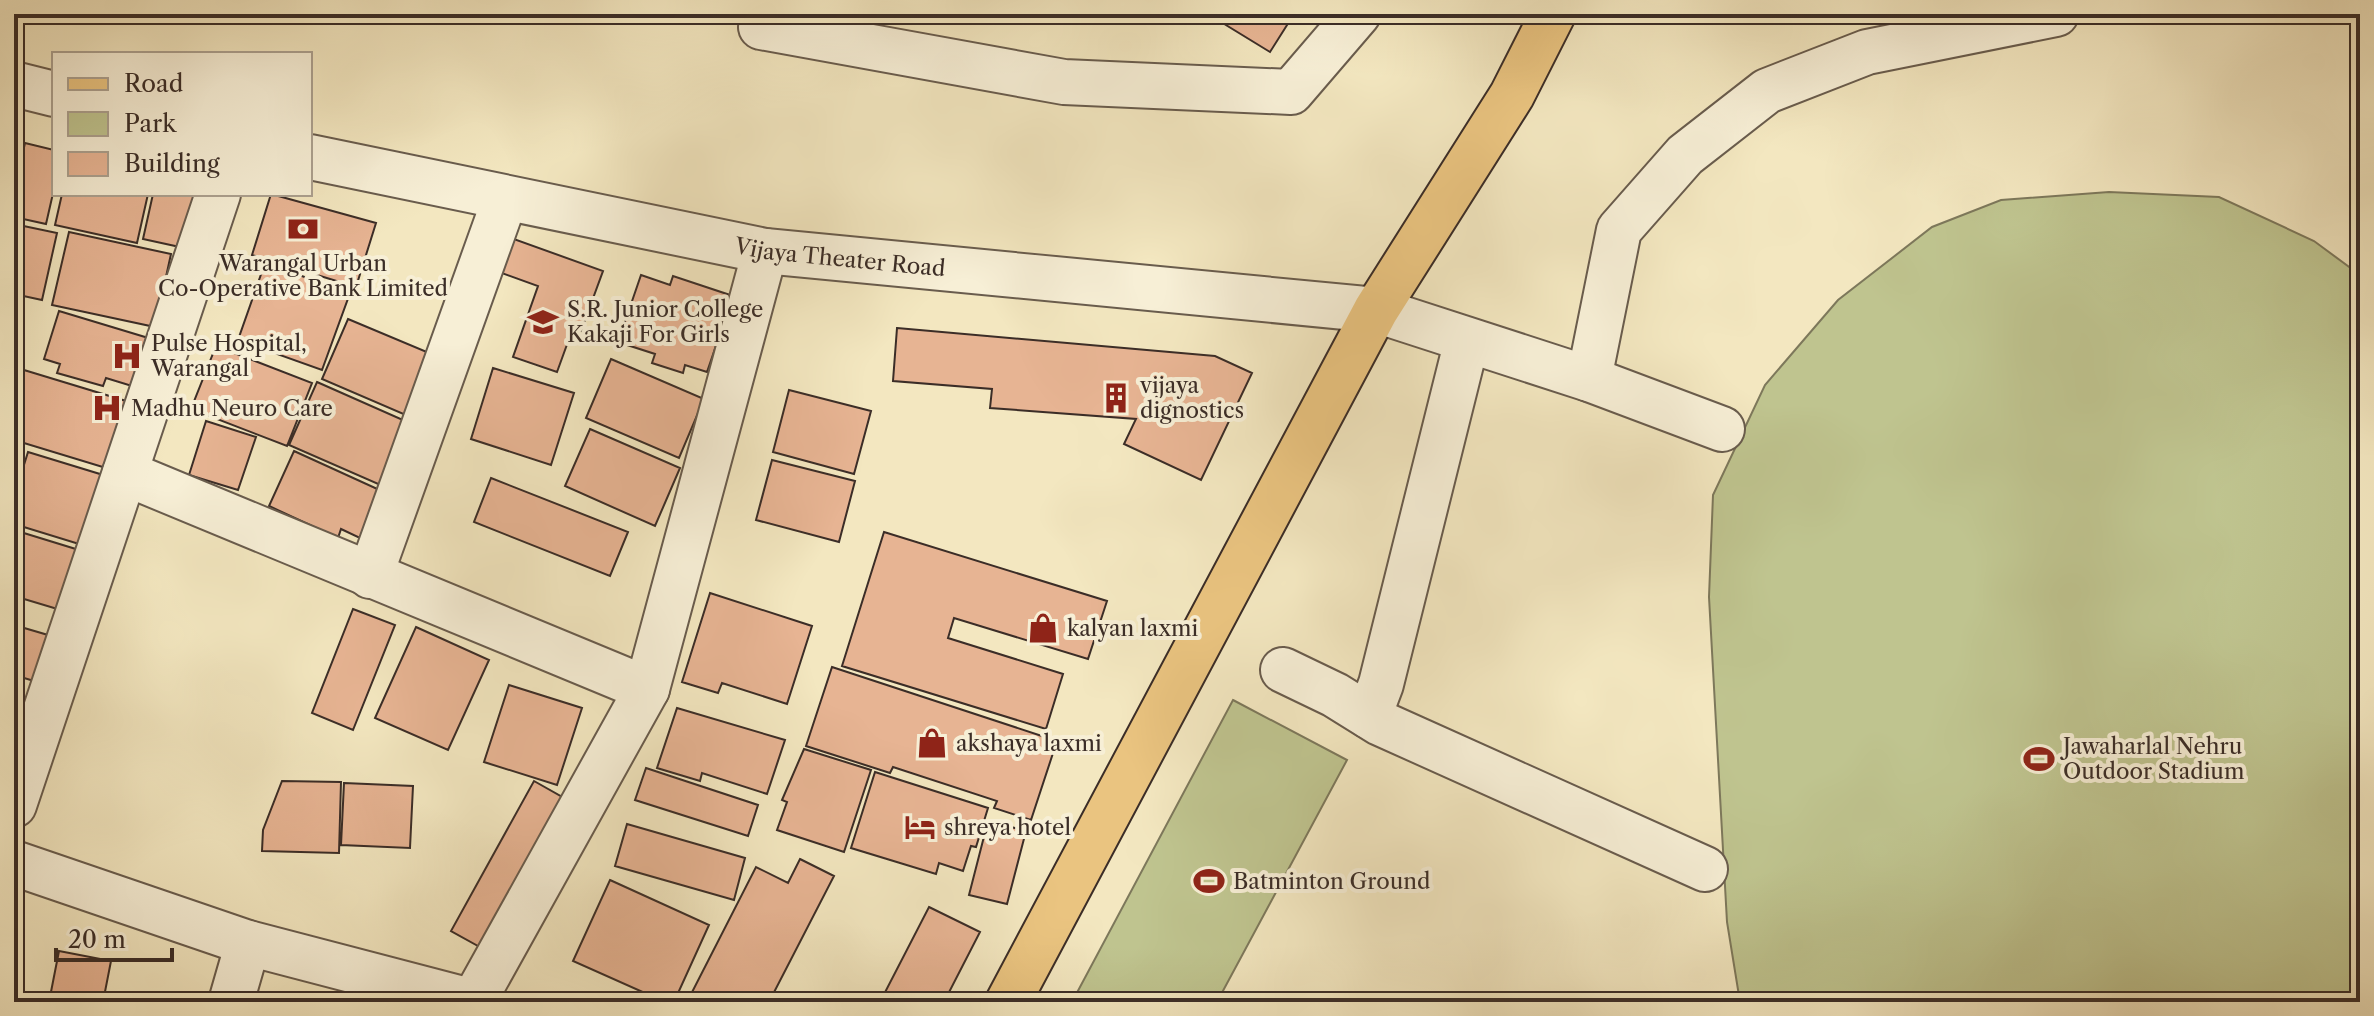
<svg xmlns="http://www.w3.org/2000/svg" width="2374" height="1016" viewBox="0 0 2374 1016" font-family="'Libre Caslon Text',serif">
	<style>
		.green { fill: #bfc48f; stroke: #7d785b; stroke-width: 2 }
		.building { fill: #e7b493; stroke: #3b2d27; stroke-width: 2 }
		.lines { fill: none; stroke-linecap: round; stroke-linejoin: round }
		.minor-casing { stroke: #695c4d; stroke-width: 48 }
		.major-casing { stroke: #3b2d27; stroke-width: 48 }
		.minor { stroke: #f7efd6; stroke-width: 44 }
		.major { stroke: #eac480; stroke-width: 44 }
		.labels { text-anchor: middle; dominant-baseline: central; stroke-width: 8; stroke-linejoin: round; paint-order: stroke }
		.street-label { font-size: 22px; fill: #3b2d27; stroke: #f7efd6 }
		.poi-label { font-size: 22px; fill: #3b2d27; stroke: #f7efd6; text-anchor: start }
	</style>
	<rect width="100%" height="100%" fill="#f3e7c0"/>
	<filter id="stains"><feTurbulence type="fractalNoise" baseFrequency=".0025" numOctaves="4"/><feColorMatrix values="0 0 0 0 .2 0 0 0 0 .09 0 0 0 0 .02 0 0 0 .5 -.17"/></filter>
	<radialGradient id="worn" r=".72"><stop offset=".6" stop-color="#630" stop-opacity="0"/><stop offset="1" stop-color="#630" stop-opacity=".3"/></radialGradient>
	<path class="green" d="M2109,192L2219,197L2314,241L2360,275V1002H1740L1727,922L1709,597L1713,495L1765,385L1838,300L1932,227L2001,200Z
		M1233,700L1347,760L1217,1002H1072Z"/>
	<path class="building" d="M1208,14H1294L1270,52Z
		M14,142L21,143L14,170Z
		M25,143L54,150V189L46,224L14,217V191Z
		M62,194H148L137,243L55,225Z
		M153,194H201L189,249L143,239Z
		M271,194L376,223L356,287L252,255Z
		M14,224L57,233L42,300L14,294Z
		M69,232L171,254L155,327L52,305Z
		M508,237L603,271L581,331L573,328L557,372L513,357L538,286L496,271Z
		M265,263L350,293L322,370L238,340Z
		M641,275L670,285L673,276L733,296L707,372L685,365L683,373L652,363L655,354L618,342Z
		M59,311L155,340L145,390L106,378L103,386L57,373L60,364L44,359Z
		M348,319L434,355L408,416L322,379Z
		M897,328L1215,356L1252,373L1201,480L1124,444L1136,419L990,408L992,389L893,381Z
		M216,346L312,383L287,446L191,409Z
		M611,359L704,399L679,458L586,418Z
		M493,368L574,393L551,465L471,439Z
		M24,370L126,401L106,468L14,440V403Z
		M317,382L412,424L385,487L289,445Z
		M789,390L871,411L854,474L773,452Z
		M206,421L256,437L238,490L189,475Z
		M590,429L680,468L655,526L565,486Z
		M294,451L384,492L362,539L341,529L338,538L269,506Z
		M28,452L113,478L92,548L14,524V497Z
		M772,460L855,481L839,542L756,520Z
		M491,478L628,532L610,576L474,522Z
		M14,530L92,554L74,614L14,596Z
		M884,532L1107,601L1088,659L954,618L948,638L1063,674L1046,729L842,666Z
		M710,593L812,626L787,704L722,683L718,693L682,682Z
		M353,609L395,625L353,730L312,713Z
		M14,625L48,635L34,681L14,675Z
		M416,627L489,660L448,750L375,718Z
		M832,667L1057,741L1031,820L994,808L997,801L893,767L890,773L806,746Z
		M509,685L582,708L557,785L484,762Z
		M677,708L785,740L767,794L702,773L700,781L657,768Z
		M804,749L871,770L844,852L777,830L787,802L782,800Z
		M646,768L758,805L748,836L635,800Z
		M875,772L988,808L976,847L971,846L963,871L939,863L936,874L851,848Z
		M282,781L341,782L339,853L262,851L263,830Z
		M534,781L571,802L487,951L451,931Z
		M344,783L413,786L410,848L341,845Z
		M988,821L1026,831L1007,904L969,895Z
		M627,824L745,858L734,900L615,866Z
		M800,859L834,876L769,1002H687L756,867L788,883Z
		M610,880L709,925L674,1002H665L573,961Z
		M929,907L980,932L944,1002H880Z
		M59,951L111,961L103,1002H49Z"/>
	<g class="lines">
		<g class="minor-casing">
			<g id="minor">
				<path d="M764,14L761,27L1064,82L1291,92L1358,14"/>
				<path d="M14,84L54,94"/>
				<path id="s1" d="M310,157L765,251L1376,310L1589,379L1722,429"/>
				<path d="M1589,379L1619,230L1685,155L1767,91L1867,52L2056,14"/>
				<path d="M125,473L647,689"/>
				<path d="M370,576L505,199"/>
				<path d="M1283,670L1335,695L1380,723L1705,869"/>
				<path d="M1369,716L1381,684L1467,340"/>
				<path d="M14,805L218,194"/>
				<path d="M14,863L248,943L474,1002"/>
				<path d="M231,1002L248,943"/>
				<path d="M473,1002L647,689L765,251"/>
			</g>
		</g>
		<g class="major-casing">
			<path id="major" d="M1008,1002L1376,310L1512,95L1553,14"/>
		</g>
		<use href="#minor" class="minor"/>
		<use href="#major" class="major"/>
	</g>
	<defs>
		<g id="bank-bare" transform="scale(2.4)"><path d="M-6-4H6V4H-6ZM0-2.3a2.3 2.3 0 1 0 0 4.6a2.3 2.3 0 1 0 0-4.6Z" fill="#8f2418" stroke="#f7efd6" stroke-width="2.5" paint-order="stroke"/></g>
		<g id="university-bare" transform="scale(2.4)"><path d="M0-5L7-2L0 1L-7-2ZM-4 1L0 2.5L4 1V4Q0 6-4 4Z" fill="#8f2418" stroke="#f7efd6" stroke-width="2.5" paint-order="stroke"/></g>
		<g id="hospital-bare" transform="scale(2.4)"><path d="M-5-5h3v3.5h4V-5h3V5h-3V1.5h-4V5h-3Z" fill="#8f2418" stroke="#f7efd6" stroke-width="2.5" paint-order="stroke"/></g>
		<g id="building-bare" transform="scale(2.4)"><path d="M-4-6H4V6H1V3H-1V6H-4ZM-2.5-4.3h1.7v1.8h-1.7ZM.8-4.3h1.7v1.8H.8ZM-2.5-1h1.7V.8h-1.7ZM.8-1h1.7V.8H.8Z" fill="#8f2418" stroke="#f7efd6" stroke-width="2.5" paint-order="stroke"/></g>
		<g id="shop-bare" transform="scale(2.4)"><path d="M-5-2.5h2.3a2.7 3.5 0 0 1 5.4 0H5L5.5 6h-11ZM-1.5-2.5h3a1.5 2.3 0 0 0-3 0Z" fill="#8f2418" stroke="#f7efd6" stroke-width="2.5" paint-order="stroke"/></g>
		<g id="stadium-bare" transform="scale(2.4)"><path d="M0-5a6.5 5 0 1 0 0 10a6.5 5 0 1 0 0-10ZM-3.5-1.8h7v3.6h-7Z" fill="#8f2418" stroke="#f7efd6" stroke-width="2.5" paint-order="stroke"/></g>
		<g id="hotel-bare" transform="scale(2.4)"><path d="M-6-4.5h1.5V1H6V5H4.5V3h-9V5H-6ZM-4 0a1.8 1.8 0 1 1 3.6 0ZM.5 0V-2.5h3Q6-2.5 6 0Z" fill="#8f2418" stroke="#f7efd6" stroke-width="2.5" paint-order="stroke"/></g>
	</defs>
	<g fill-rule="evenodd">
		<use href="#bank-bare" x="303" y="229"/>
		<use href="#university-bare" x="543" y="322"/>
		<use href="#hospital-bare" x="127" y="356"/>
		<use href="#building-bare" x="1116" y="398"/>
		<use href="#hospital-bare" x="107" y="408"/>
		<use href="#shop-bare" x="1043" y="628"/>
		<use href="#shop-bare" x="932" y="743"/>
		<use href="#stadium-bare" x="2039" y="759"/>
		<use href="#hotel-bare" x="920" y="827"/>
		<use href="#stadium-bare" x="1209" y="881"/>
	</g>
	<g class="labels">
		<g class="street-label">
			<text stroke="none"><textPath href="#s1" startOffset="540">Vijaya Theater Road</textPath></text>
		</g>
		<g class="poi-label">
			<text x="303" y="263" text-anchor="middle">Warangal Urban<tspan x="303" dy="25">Co-Operative Bank Limited</tspan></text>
			<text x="567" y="309">S.R. Junior College<tspan x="567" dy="25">Kakaji For Girls</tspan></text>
			<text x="151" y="343">Pulse Hospital,<tspan x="151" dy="25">Warangal</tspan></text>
			<text x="1140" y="385">vijaya<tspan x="1140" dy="25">dignostics</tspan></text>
			<text x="131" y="408">Madhu Neuro Care</text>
			<text x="1067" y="628">kalyan laxmi</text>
			<text x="956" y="743">akshaya laxmi</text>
			<text x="2063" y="746">Jawaharlal Nehru<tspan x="2063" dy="25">Outdoor Stadium</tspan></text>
			<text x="944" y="827">shreya hotel</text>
			<text x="1233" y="881">Batminton Ground</text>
		</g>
	</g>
	<rect width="2374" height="1016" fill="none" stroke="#f3e7c0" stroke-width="48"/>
	<rect x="16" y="16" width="2342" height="984" fill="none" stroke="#3b2d27" stroke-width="4"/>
	<rect x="24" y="24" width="2326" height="968" fill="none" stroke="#3b2d27" stroke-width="2"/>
	<rect x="52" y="52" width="260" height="144" fill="#f7efd6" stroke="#aca190" stroke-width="2"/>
	<rect x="68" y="78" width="40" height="12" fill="#eac480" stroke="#aca190" stroke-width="2"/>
	<text x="124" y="92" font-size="24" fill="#3b2d27">Road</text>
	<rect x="68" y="112" width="40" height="24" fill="#bfc48f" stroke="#aca190" stroke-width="2"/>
	<text x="124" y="132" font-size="24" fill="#3b2d27">Park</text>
	<rect x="68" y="152" width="40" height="24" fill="#e7b493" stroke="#aca190" stroke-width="2"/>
	<text x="124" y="172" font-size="24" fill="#3b2d27">Building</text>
	<path d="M56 948v12h116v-12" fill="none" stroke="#3b2d27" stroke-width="4"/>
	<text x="68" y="948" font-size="24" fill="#3b2d27" stroke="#f7efd6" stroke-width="6" paint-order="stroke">20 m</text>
	<rect width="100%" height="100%" filter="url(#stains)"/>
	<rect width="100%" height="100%" fill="url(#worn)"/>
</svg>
